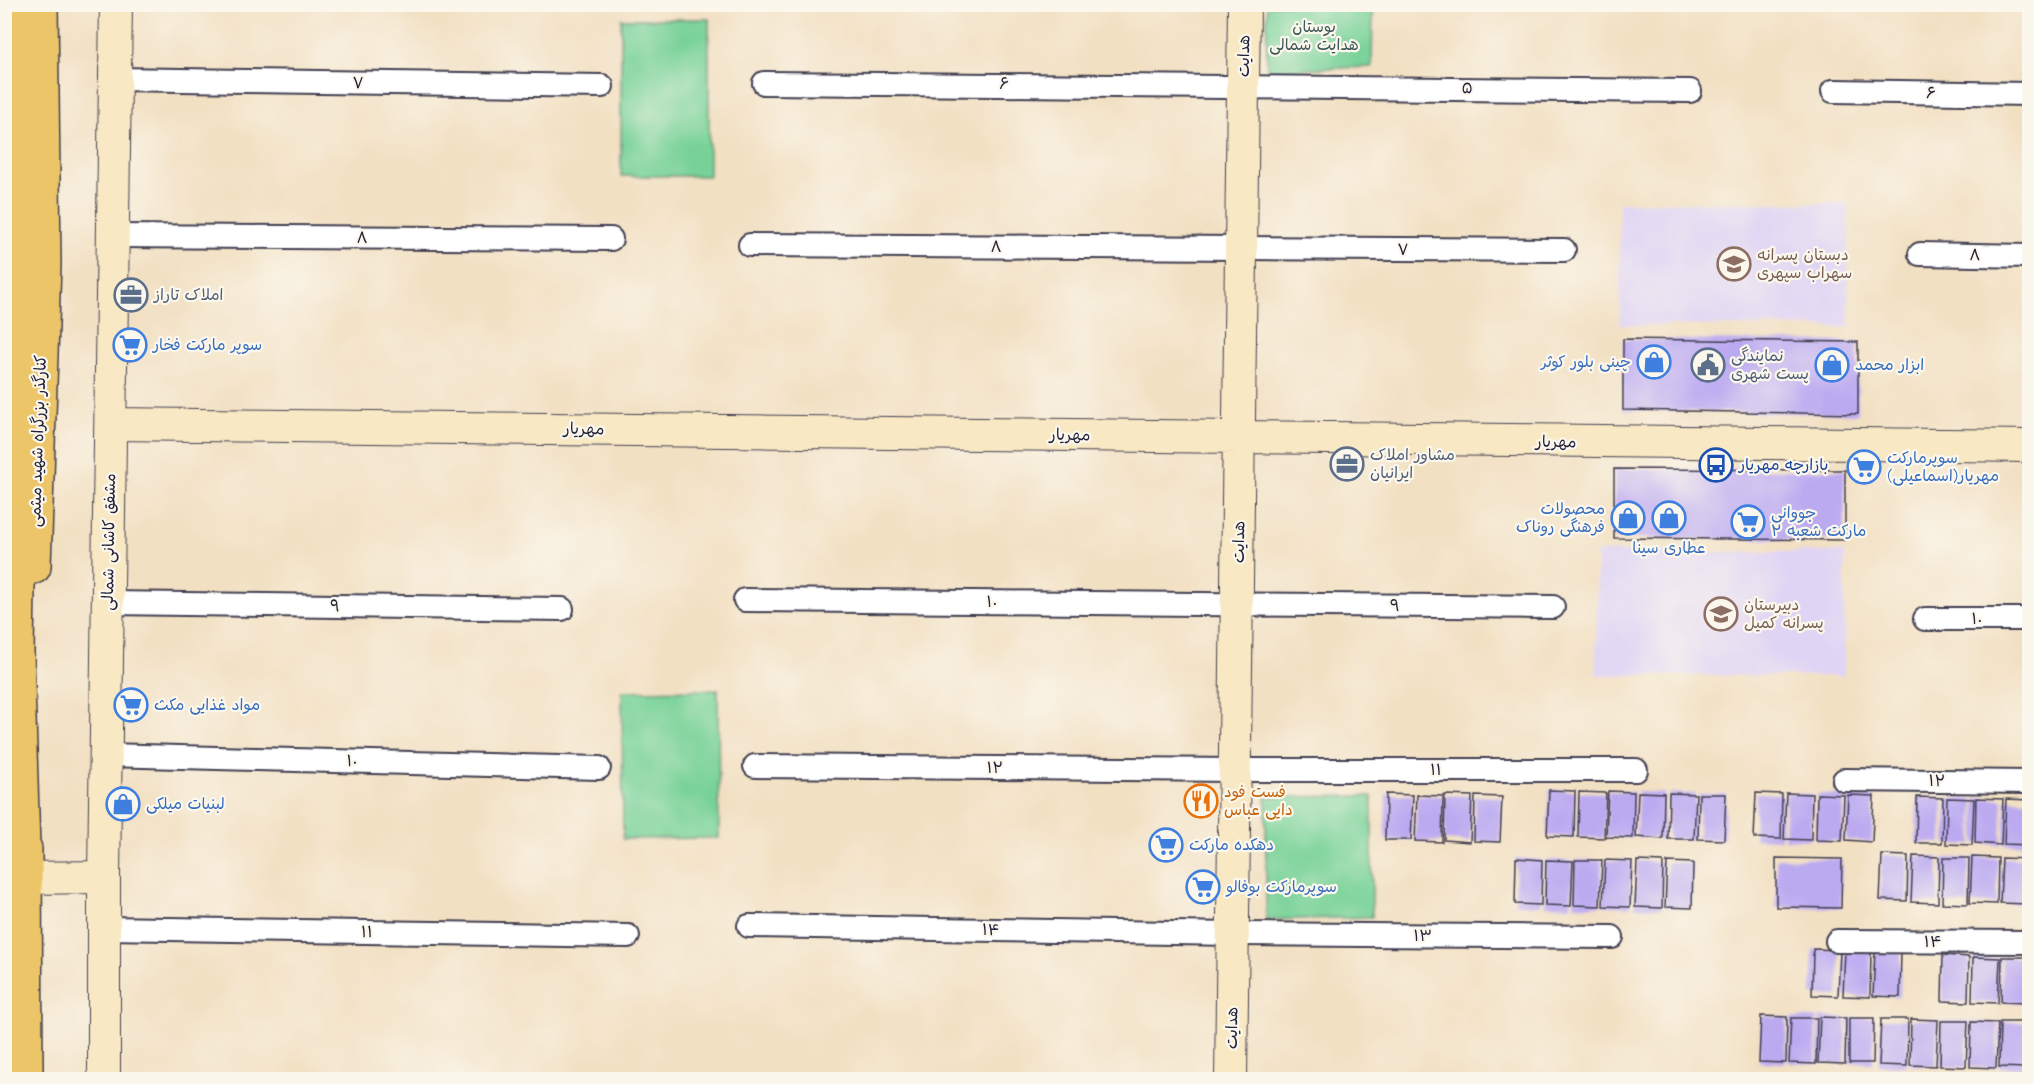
<svg xmlns="http://www.w3.org/2000/svg" width="2034" height="1084" viewBox="0 0 2034 1084" font-family="'Comic Neue','Playpen Sans Arabic',sans-serif">
	<style>
		.built { fill: #e0d4f4 }
		.green { fill: #78d298; stroke: #4d7a6a; stroke-width: 1.5 }
		.building { fill: #bcaaf1 }
		.lines { fill: none; stroke-linecap: round; stroke-linejoin: round }
		.street-casing { stroke: #413e4f; stroke-width: 26 }
		.secondary-casing { stroke: #413e4f; stroke-width: 34 }
		.primary-casing { stroke: #413e4f; stroke-width: 36 }
		.highway-casing { stroke: #413e4f; stroke-width: 36 }
		.street { stroke: #fff; stroke-width: 22 }
		.secondary { stroke: #f8e8c3; stroke-width: 32 }
		.primary { stroke: #edc569; stroke-width: 33 }
		.highway { stroke: #edc569; stroke-width: 33 }
		.labels { text-anchor: middle; dominant-baseline: central; stroke-width: 4.5; stroke-linejoin: round; paint-order: stroke }
		.park-label { font-size: 16px; fill: #3c5757; stroke: #fbf7ec }
		.street-label { font-size: 16px; fill: #22223b; stroke: #fbf7ec }
		.education-label { font-size: 16px; fill: #785e54; stroke: #fbf7ec; text-anchor: start }
		.service-label { font-size: 16px; fill: #4e5e75; stroke: #fbf7ec; text-anchor: start }
		.shop-label { font-size: 16px; fill: #366cbe; stroke: #fbf7ec; text-anchor: start }
		.transit-label { font-size: 16px; fill: #164399; stroke: #fbf7ec; text-anchor: start }
		.food-label { font-size: 16px; fill: #c56008; stroke: #fbf7ec; text-anchor: start }
	</style>
	<rect width="100%" height="100%" fill="#fbf7ec"/>
	<filter id="ink" filterUnits="userSpaceOnUse"><feTurbulence type="fractalNoise" baseFrequency=".0167" numOctaves="2"/><feDisplacementMap in="SourceGraphic" scale="12" xChannelSelector="R" yChannelSelector="G"/><feConvolveMatrix kernelMatrix="1 2 1 2 8 2 1 2 1" color-interpolation-filters="sRGB"/></filter>
	<filter id="wash" filterUnits="userSpaceOnUse"><feTurbulence type="fractalNoise" baseFrequency=".008" numOctaves="4" result="noise"/><feDisplacementMap in="SourceGraphic" scale="24" xChannelSelector="R" yChannelSelector="G"/><feGaussianBlur stdDeviation="1.35" result="paint"/><feColorMatrix in="noise" values="0 0 0 0 0 0 0 0 0 0 0 0 0 0 0 0 0 1.4 0 .05"/><feComposite in="paint" operator="in"/></filter>
	<g filter="url(#wash)">
		<rect width="100%" height="100%" fill="#f2e0c3"/>
		<path class="built" d="M1619,202L1848,204L1849,327L1620,325Z
			M1597,552H1845L1844,676L1596,675Z"/>
		<path class="green" d="M1267,5H1373L1372,67L1267,70Z
			M621,19H709V176H621Z
			M718,690L719,838L623,839L622,691Z
			M1372,796V917L1266,920V797Z"/>
		<g id="blocks">
			<path class="building" d="M1623,339L1858,342V414L1623,410Z
				M1614,469L1845,470V540L1614,538Z
				M1549,790L1575,791L1574,837L1547,836Z
				M1608,791L1634,792L1633,838L1606,837Z
				M1579,792L1606,793L1604,838L1578,837Z
				M1638,792L1664,793L1663,839L1636,837Z
				M1669,793L1696,794L1694,839H1668Z
				M1756,793L1782,794L1781,839L1754,838Z
				M1786,793L1812,794L1811,840L1784,839Z
				M1386,794L1413,795L1411,840H1385Z
				M1699,794H1726L1724,840L1698,839Z
				M1817,794L1844,795L1842,841L1816,840Z
				M1417,795L1443,796L1442,842L1415,841Z
				M1445,795L1472,796L1470,842L1444,840Z
				M1848,795L1874,796L1872,842L1846,840Z
				M1475,796L1502,797L1500,842L1474,841Z
				M1917,797L1943,798L1942,843H1916Z
				M1947,798L1974,799L1972,845L1946,844Z
				M1976,798L2003,799L2001,845L1975,843Z
				M2006,799L2030,800V845L2004,844Z
				M1882,855L1908,856L1907,901L1880,900Z
				M1913,856L1939,857L1938,903L1911,902Z
				M1972,857L1998,858L1997,904L1970,903Z
				M1516,858L1542,860L1541,905L1515,904Z
				M1776,858L1842,859L1841,908L1776,907Z
				M1943,858H1969L1968,904L1942,903Z
				M2002,858L2028,859L2027,904L2000,903Z
				M1546,860L1573,861L1571,906L1545,905Z
				M1575,860H1602L1600,906L1574,905Z
				M1605,860L1632,861L1630,907L1603,906Z
				M1637,861L1663,862L1662,908L1635,907Z
				M1667,862L1693,863L1692,908L1665,907Z
				M1813,949L1840,950L1838,996L1812,995Z
				M1845,950L1871,951L1870,997L1843,996Z
				M1875,951L1901,952L1900,997L1873,996Z
				M1943,955L1969,957L1968,1002L1942,1001Z
				M1973,957L2000,958L1998,1003L1972,1002Z
				M2002,957H2028L2027,1003L2001,1002Z
				M1761,1016L1787,1017L1786,1063L1759,1062Z
				M1820,1017L1846,1018L1845,1064L1818,1063Z
				M1791,1018H1817L1816,1064L1789,1063Z
				M1849,1018H1874L1873,1063H1849Z
				M1881,1019H1908L1907,1066L1879,1065Z
				M1911,1019L1938,1020L1936,1066L1910,1065Z
				M1941,1021H1968L1966,1067L1940,1066Z
				M1971,1022L1998,1023L1996,1068L1970,1067Z
				M2000,1022H2027L2025,1068L1999,1067Z"/>
		</g>
	</g>
	<g filter="url(#ink)">
		<use href="#blocks" fill-opacity="0" stroke="#413e4f" stroke-width="1.5"/>
		<g class="lines">
			<g class="street-casing">
				<path id="street" d="M115,79L602,86
					M764,83L1690,91
					M1833,91L2030,94
					M113,236L611,239
					M750,245L1564,250
					M1920,254L2030,256
					M745,600L1553,607
					M108,603L562,609
					M1925,619H2030
					M106,755L599,768
					M755,766L1236,770H1636
					M1844,780L2030,782
					M749,926L1233,934L1612,937
					M105,928L628,936
					M1837,941L2030,942"/>
			</g>
			<g class="secondary-casing">
				<path id="secondary" d="M111,424L2030,446
					M24,878L104,877
					M104,1080V877L116,4
					M1231,1080L1244,4"/>
			</g>
			<g class="primary-casing">
				<path id="primary" d="M34,567L44,264L41,4
					M25,849L26,1080"/>
			</g>
			<g class="highway-casing">
				<path id="highway" d="M23,4V262L17,652L24,878"/>
			</g>
			<use href="#street" class="street"/>
			<use href="#secondary" class="secondary"/>
			<use href="#primary" class="primary"/>
			<use href="#highway" class="highway"/>
		</g>
	</g>
	<defs>
		<g id="school-ring" transform="scale(1.725)"><circle r="9.5" fill="#fbf7ec" stroke="#8d6e63" stroke-width="1.5"/><path d="M0-5L7-2L0 1L-7-2ZM-4 1L0 2.5L4 1V4Q0 6-4 4Z" fill="#8d6e63"/></g>
		<g id="office-ring" transform="scale(1.725)"><circle r="9.5" fill="#fbf7ec" stroke="#5c6f8a" stroke-width="1.5"/><path d="M-6-3h4V-5.5h4V-3h4V5H-6ZM-1-4.5V-3h2v-1.5ZM-6 0V1H6V0Z" fill="#5c6f8a"/></g>
		<g id="supermarket-ring" transform="scale(1.725)"><circle r="9.5" fill="#fbf7ec" stroke="#3f7fe0" stroke-width="1.5"/><path d="M-6-5.5h2.5l.6 2H6L4.5 2H-2.5L-4.4-4H-6ZM-1.5 3.2a1.3 1.3 0 1 0 .1 0ZM3 3.2a1.3 1.3 0 1 0 .1 0Z" fill="#3f7fe0"/></g>
		<g id="shop-ring" transform="scale(1.725)"><circle r="9.5" fill="#fbf7ec" stroke="#3f7fe0" stroke-width="1.5"/><path d="M-5-2.5h2.3a2.7 3.5 0 0 1 5.4 0H5L5.5 6h-11ZM-1.5-2.5h3a1.5 2.3 0 0 0-3 0Z" fill="#3f7fe0"/></g>
		<g id="civic-ring" transform="scale(1.725)"><circle r="9.5" fill="#fbf7ec" stroke="#5c6f8a" stroke-width="1.5"/><path d="M-.6-6.5H3V-4.5H.6V-3L4-1V1h2V6H-6V1h2V-1L-.6-3ZM-1.2 2.5V6h2.4V2.5Z" fill="#5c6f8a"/></g>
		<g id="bus-ring" transform="scale(1.725)"><circle r="9.5" fill="#fbf7ec" stroke="#1a4fb4" stroke-width="1.5"/><path d="M-5-6H5V4H4V6H2V4H-2V6H-4V4H-5ZM-3.5-4V0h7V-4ZM-3.5 1.2v1.5H-2V1.2ZM2 1.2v1.5H3.5V1.2Z" fill="#1a4fb4"/></g>
		<g id="restaurant-ring" transform="scale(1.725)"><circle r="9.5" fill="#fbf7ec" stroke="#e8710a" stroke-width="1.5"/><path d="M-5-6h1v4h1v-4h1v4h1v-4h1v5L-1.5 .5V6h-2V.5L-5-1ZM5-6V6H3V1.5H1.5Q1.5-4 5-6Z" fill="#e8710a"/></g>
	</defs>
	<g fill-rule="evenodd">
		<use href="#school-ring" x="1734" y="264"/>
		<use href="#office-ring" x="131" y="295"/>
		<use href="#supermarket-ring" x="130" y="345"/>
		<use href="#shop-ring" x="1654" y="362"/>
		<use href="#civic-ring" x="1708" y="365"/>
		<use href="#shop-ring" x="1832" y="365"/>
		<use href="#office-ring" x="1347" y="464"/>
		<use href="#bus-ring" x="1716" y="465"/>
		<use href="#supermarket-ring" x="1864" y="467"/>
		<use href="#shop-ring" x="1628" y="518"/>
		<use href="#shop-ring" x="1669" y="518"/>
		<use href="#supermarket-ring" x="1748" y="522"/>
		<use href="#school-ring" x="1721" y="614"/>
		<use href="#supermarket-ring" x="131" y="705"/>
		<use href="#restaurant-ring" x="1201" y="801"/>
		<use href="#shop-ring" x="123" y="804"/>
		<use href="#supermarket-ring" x="1166" y="845"/>
		<use href="#supermarket-ring" x="1203" y="887"/>
	</g>
	<g class="labels">
		<g class="park-label">
			<text x="1314" y="27">بوستان<tspan x="1314" dy="18">هدایت شمالی</tspan></text>
		</g>
		<g class="street-label">
			<text transform="translate(1244 56) rotate(-89)">هدایت</text>
			<text transform="translate(358 83) rotate(1)">۷</text>
			<text x="1004" y="84">۶</text>
			<text transform="translate(1467 88) rotate(1)">۵</text>
			<text transform="translate(1931 93) rotate(1)">۶</text>
			<text x="362" y="238">۸</text>
			<text x="996" y="247">۸</text>
			<text x="1403" y="250">۷</text>
			<text transform="translate(1975 255) rotate(1)">۸</text>
			<text transform="translate(584 429) rotate(1)">مهریار</text>
			<text transform="translate(1070 435) rotate(1)">مهریار</text>
			<text transform="translate(38 441) rotate(-88)">کنارگذر بزرگراه شهید میثمی</text>
			<text transform="translate(1556 442) rotate(1)">مهریار</text>
			<text transform="translate(109 542) rotate(-89)">مشفق کاشانی شمالی</text>
			<text transform="translate(1239 542) rotate(-89)">هدایت</text>
			<text x="992" y="602">۱۰</text>
			<text transform="translate(335 606) rotate(1)">۹</text>
			<text x="1395" y="606">۹</text>
			<text x="1977" y="619">۱۰</text>
			<text transform="translate(352 761) rotate(1)">۱۰</text>
			<text x="995" y="768">۱۲</text>
			<text x="1436" y="770">۱۱</text>
			<text transform="translate(1937 781) rotate(1)">۱۲</text>
			<text transform="translate(991 930) rotate(1)">۱۴</text>
			<text transform="translate(367 932) rotate(1)">۱۱</text>
			<text x="1423" y="936">۱۳</text>
			<text x="1933" y="942">۱۴</text>
			<text transform="translate(1232 1028) rotate(-89)">هدایت</text>
		</g>
		<g class="education-label">
			<text x="1757" y="255">دبستان پسرانه<tspan x="1757" dy="18">سهراب سپهری</tspan></text>
			<text x="1744" y="605">دبیرستان<tspan x="1744" dy="18">پسرانه کمیل</tspan></text>
		</g>
		<g class="service-label">
			<text x="154" y="295">املاک تاراز</text>
			<text x="1731" y="356">نمایندگی<tspan x="1731" dy="18">پست شهری</tspan></text>
			<text x="1370" y="455">مشاور املاک<tspan x="1370" dy="18">ایرانیان</tspan></text>
		</g>
		<g class="shop-label">
			<text x="153" y="345">سوپر مارکت فخار</text>
			<text x="1631" y="362" text-anchor="end">چینی بلور کوثر</text>
			<text x="1855" y="365">ابزار محمد</text>
			<text x="1887" y="458">سوپرمارکت<tspan x="1887" dy="18">مهریار(اسماعیلی)</tspan></text>
			<text x="1605" y="509" text-anchor="end">محصولات<tspan x="1605" dy="18">فرهنگی روناک</tspan></text>
			<text x="1771" y="513">جووانی<tspan x="1771" dy="18">مارکت شعبه ۲</tspan></text>
			<text x="1669" y="548" text-anchor="middle">عطاری سینا</text>
			<text x="154" y="705">مواد غذایی مکث</text>
			<text x="146" y="804">لبنیات میلکی</text>
			<text x="1189" y="845">دهکده مارکت</text>
			<text x="1226" y="887">سوپرمارکت بوفالو</text>
		</g>
		<g class="transit-label">
			<text x="1739" y="465">بازارچه مهریار</text>
		</g>
		<g class="food-label">
			<text x="1224" y="792">فست فود<tspan x="1224" dy="18">دایی عباس</tspan></text>
		</g>
	</g>
	<rect width="2034" height="1084" fill="none" stroke="#fbf7ec" stroke-width="24"/>
</svg>
